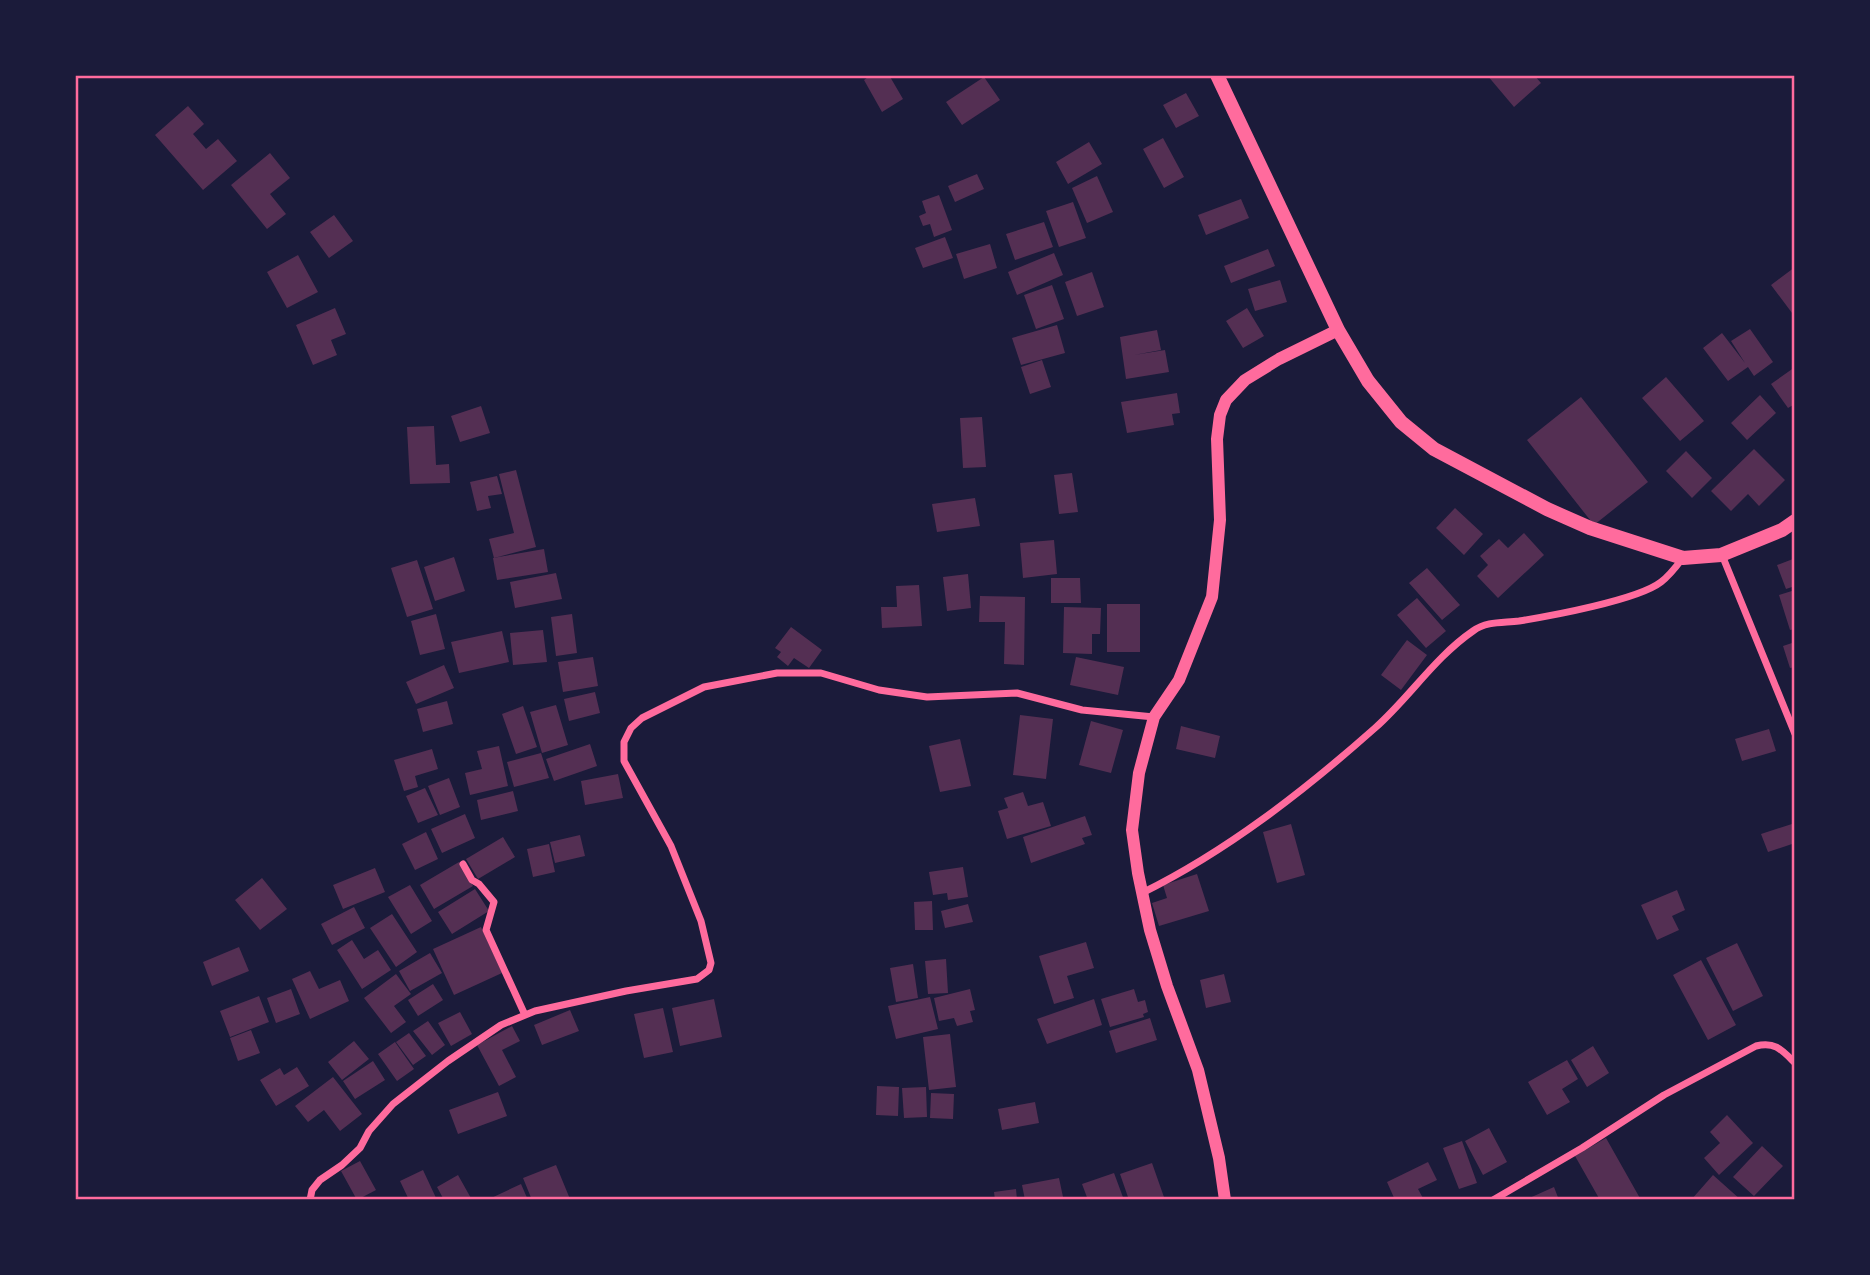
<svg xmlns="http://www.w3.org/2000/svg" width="1870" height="1275" viewBox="0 0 1870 1275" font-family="'Open Sans',sans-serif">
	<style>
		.building { fill: #542f53 }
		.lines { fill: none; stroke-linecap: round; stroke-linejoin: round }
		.minor { stroke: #ff6b9d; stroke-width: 7 }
		.tertiary { stroke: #ff6b9d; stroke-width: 12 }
		.secondary { stroke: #ff6b9d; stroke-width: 14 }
		.neatline { fill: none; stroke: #ff6b9d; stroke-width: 2.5 }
	</style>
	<rect width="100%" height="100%" fill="#1b1b3a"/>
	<path class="building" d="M871,75H889L903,99L882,112L864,80Z
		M1487,75H1534L1541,83L1514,107Z
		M984,77L1000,100L962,125L946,102Z
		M1186,93L1199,116L1176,128L1163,105Z
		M188,106L204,124L193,134L206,149L218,139L237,161L203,190L155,135Z
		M1163,138L1184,177L1164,188L1143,149Z
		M1089,142L1102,164L1068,184L1056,162Z
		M270,153L290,178L270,194L286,214L267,229L231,185Z
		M977,174L984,189L955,202L948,186Z
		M1097,176L1113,212L1087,223L1072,188Z
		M939,195L952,230L934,237L930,224L923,226L919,216L926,213L922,201Z
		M1241,199L1249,218L1206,235L1198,215Z
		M1073,202L1086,238L1059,247L1046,211Z
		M334,215L353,241L329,258L310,232Z
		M1044,222L1053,247L1015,260L1006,234Z
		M945,237L953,258L923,268L915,248Z
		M990,244L997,268L964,279L956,254Z
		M1268,249L1275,266L1231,283L1224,266Z
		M1054,253L1063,275L1017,295L1008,272Z
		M298,255L318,292L287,308L267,272Z
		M1795,267V317L1771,285Z
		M1092,272L1104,307L1077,316L1065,282Z
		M1280,280L1287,302L1255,311L1248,289Z
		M1052,285L1064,319L1036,329L1024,295Z
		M335,308L346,334L331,340L337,355L313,365L296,325Z
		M1247,308L1264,336L1243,348L1226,321Z
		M1057,325L1065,353L1021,365L1012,338Z
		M1750,329L1773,362L1754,376L1748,367L1728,381L1703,348L1722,333L1745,363L1731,341Z
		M1157,330L1161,350L1134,355L1165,350L1169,372L1126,379L1120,337Z
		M1042,360L1051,387L1030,394L1021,367Z
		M1795,367V404L1788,408L1771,384Z
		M1666,377L1704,421L1680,441L1642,398Z
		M1177,393L1180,413L1172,414L1174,425L1127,433L1121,402Z
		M1760,395L1776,413L1747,440L1731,423Z
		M1581,397L1648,482L1594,525L1527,440Z
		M481,406L490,433L460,442L451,416Z
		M982,417L986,467L963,468L960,418Z
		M434,426L436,465L449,464L450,483L410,484L407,427Z
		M1754,449L1785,480L1759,506L1748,494L1731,511L1711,491Z
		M1686,451L1712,478L1692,498L1666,471Z
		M516,470L536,547L494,558L489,539L514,533L499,474Z
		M1072,473L1078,512L1059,514L1054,475Z
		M497,476L502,494L488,496L491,508L477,511L470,482Z
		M975,498L980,526L937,532L932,504Z
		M1455,508L1483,534L1464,555L1436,528Z
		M1524,533L1544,555L1498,598L1477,576L1488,565L1480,556L1499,539L1508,548Z
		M1054,540L1057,574L1023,578L1020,543Z
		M544,549L548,572L497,580L493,558Z
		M454,557L465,591L435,601L424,567Z
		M1793,559L1795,586L1786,589L1777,565Z
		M417,560L433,609L407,617L391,568Z
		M1427,568L1460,605L1442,620L1409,583Z
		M556,573L562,599L515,608L510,582Z
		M968,574L971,608L947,611L943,577Z
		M1051,578H1080L1081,603H1051Z
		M919,585L922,626L882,628L881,607H897L896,586Z
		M1795,590V629L1790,630L1779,595Z
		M980,596L1025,597L1024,665L1004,664L1005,622H979Z
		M1417,598L1446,631L1426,648L1397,615Z
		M1107,604H1140V652H1107Z
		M1064,607L1101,608L1100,634H1092V654L1063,653Z
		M436,614L445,649L420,655L411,621Z
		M572,614L577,653L556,656L551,617Z
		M791,627L822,650L809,668L794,658L788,666L777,657L781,652L775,648Z
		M543,630L547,662L513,665L510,633Z
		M502,631L509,662L459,673L451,642Z
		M1407,640L1427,655L1401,690L1381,675Z
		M1795,642V667L1790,668L1783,646Z
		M593,657L598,686L563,692L558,662Z
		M1076,657L1124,667L1118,695L1070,685Z
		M444,665L454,688L416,704L406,682Z
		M595,692L600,713L569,721L564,699Z
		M447,701L453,724L423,732L417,709Z
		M556,705L568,745L542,753L530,712Z
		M523,706L537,747L516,754L502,714Z
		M1020,715L1053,719L1046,779L1013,775Z
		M1091,721L1123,730L1111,773L1079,765Z
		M1181,726L1220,736L1215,758L1176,749Z
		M1769,729L1776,751L1742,761L1735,739Z
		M960,739L971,786L940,792L929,746Z
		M590,744L597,766L554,781L546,759Z
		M499,746L508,786L470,795L465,773L482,769L477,751Z
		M432,749L438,769L415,776L418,787L404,791L394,760Z
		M541,753L549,778L514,787L507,762Z
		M618,774L623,798L585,805L581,781Z
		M449,778L460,807L440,815L428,786Z
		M425,788L438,815L418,823L406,796Z
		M513,791L518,811L481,820L477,800Z
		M1023,792L1028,806L1043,802L1051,826L1007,839L998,811L1008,808L1004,798Z
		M465,814L475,838L442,853L431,829Z
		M1085,816L1092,835L1082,838L1085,844L1031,863L1023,837Z
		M1795,823V843L1768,852L1761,834Z
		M1291,824L1305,875L1277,883L1263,832Z
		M426,832L438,859L415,870L402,844Z
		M580,835L585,856L555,863L550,842Z
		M503,837L515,857L478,879L466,859Z
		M549,844L555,872L533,877L527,849Z
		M459,862L473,886L434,909L420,885Z
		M963,867L968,897L948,900L947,893L933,895L929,872Z
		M375,868L385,892L343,909L333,885Z
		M1197,874L1209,911L1159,926L1152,903L1167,898L1163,885Z
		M262,878L287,909L260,930L235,900Z
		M410,885L432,921L411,934L388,897Z
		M475,889L489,911L452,934L438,912Z
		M1677,890L1685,910L1672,916L1679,930L1657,940L1641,905Z
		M932,901L933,930H915L914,902Z
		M968,904L973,922L945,928L941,911Z
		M354,907L365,928L332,945L321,924Z
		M392,914L417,952L396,967L370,928Z
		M481,927L502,973L454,995L433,949Z
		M352,940L364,959L378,950L391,970L362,989L337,950Z
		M1086,942L1094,968L1067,976L1074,998L1054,1004L1039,956Z
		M1737,943L1763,996L1733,1011L1706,958Z
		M239,947L249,971L212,986L203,962Z
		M430,953L442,973L410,991L399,971Z
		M946,959L948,993L928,994L925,961Z
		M1701,960L1736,1025L1708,1040L1673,975Z
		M913,964L918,998L896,1002L890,968Z
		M310,971L319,989L340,980L349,1001L310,1019L292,979Z
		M396,974L411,994L394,1006L406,1022L391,1033L364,998Z
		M1224,974L1231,1002L1206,1008L1200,980Z
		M433,984L443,1000L418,1016L408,1000Z
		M291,989L300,1014L276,1023L267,998Z
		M970,989L975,1010L970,1011L973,1022L957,1026L954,1018L939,1021L934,998Z
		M1134,989L1138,1002L1145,1000L1148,1012L1143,1014L1144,1017L1110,1027L1101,999Z
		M259,996L269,1022L230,1037L220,1011Z
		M930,997L938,1029L896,1039L888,1006Z
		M714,999L722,1037L680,1046L672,1008Z
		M1094,999L1102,1025L1047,1044L1037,1019Z
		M663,1008L673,1052L644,1058L634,1014Z
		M570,1010L579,1031L542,1045L534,1025Z
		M460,1012L472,1034L451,1046L438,1023Z
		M1150,1018L1157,1040L1116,1053L1109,1031Z
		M428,1021L445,1045L432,1055L413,1031Z
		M512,1026L520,1041L502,1050L516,1077L499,1086L477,1045Z
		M251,1030L260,1053L238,1061L230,1038Z
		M409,1033L426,1056L413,1065L396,1042Z
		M950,1034L956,1087L929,1090L923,1037Z
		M354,1041L369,1059L342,1080L328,1062Z
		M395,1042L414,1069L397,1081L378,1054Z
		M1593,1046L1609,1073L1587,1087L1571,1060Z
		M1567,1060L1578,1079L1562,1089L1570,1102L1547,1115L1528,1082Z
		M373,1061L385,1080L355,1099L343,1081Z
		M297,1067L309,1086L276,1106L260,1080L280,1068L284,1075Z
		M333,1077L362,1114L340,1131L324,1110L308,1122L295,1106Z
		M877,1086L899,1087L898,1116L876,1115Z
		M926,1087L927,1117L904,1118L902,1088Z
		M498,1092L507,1116L458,1134L449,1110Z
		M931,1093L954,1094L953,1119L930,1118Z
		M1035,1102L1039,1123L1002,1130L998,1109Z
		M1727,1115L1753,1143L1719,1175L1704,1158L1720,1143L1710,1132Z
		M1489,1128L1507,1162L1483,1175L1465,1141Z
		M1606,1138L1641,1200H1600L1575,1156Z
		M1462,1141L1477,1183L1459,1189L1443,1148Z
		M1762,1146L1783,1166L1754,1196L1733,1177Z
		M360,1161L376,1190L357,1200L341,1171Z
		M1428,1162L1437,1180L1418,1189L1424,1200H1395L1387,1182Z
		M1152,1163L1165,1200H1129L1120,1174Z
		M556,1165L570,1199L532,1200L523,1178Z
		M423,1170L437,1200H409L400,1181Z
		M1114,1173L1124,1200H1088L1082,1184Z
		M458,1175L472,1200H444L437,1187Z
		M1713,1175L1741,1200H1691Z
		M1059,1178L1063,1197L1048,1200H1025L1022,1185Z
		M521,1184L528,1200H487Z
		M1554,1187L1559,1200H1525Z
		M1016,1189L1017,1200H995L994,1192Z"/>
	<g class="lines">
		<path class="minor" d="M1722,555L1795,734
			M463,864L472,880L479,884L494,902L486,930L525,1015
			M1142,893C1227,851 1304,791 1375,728C1409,698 1435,657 1473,631C1487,621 1502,623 1519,621C1550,616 1638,600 1661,582C1669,576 1676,567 1682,559
			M310,1200L312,1190L320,1180L342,1165L360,1148L369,1131L393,1104L448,1061L501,1025L535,1011L626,991L697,979L709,970L711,963L701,921L671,846L624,761V742L631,728L642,718L704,687L777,673H821L879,690L927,697L1017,693L1082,710L1154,717
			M1493,1200L1582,1148L1664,1095L1756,1046C1775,1041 1782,1050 1795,1063"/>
		<path class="tertiary" d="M1225,1200L1219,1158L1198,1070L1167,986L1150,930L1138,873L1132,830L1139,773L1154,717L1179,680L1212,597L1220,520L1217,439L1220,415L1226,400L1245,380L1279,359L1338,330"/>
		<path class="secondary" d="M1217,75L1338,330L1368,381L1401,422L1434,449L1547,509L1590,528L1683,558L1721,555L1782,530L1795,521"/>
	</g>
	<rect width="1870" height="1275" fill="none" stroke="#1b1b3a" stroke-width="154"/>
	<rect x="77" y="77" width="1716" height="1121" class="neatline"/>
</svg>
